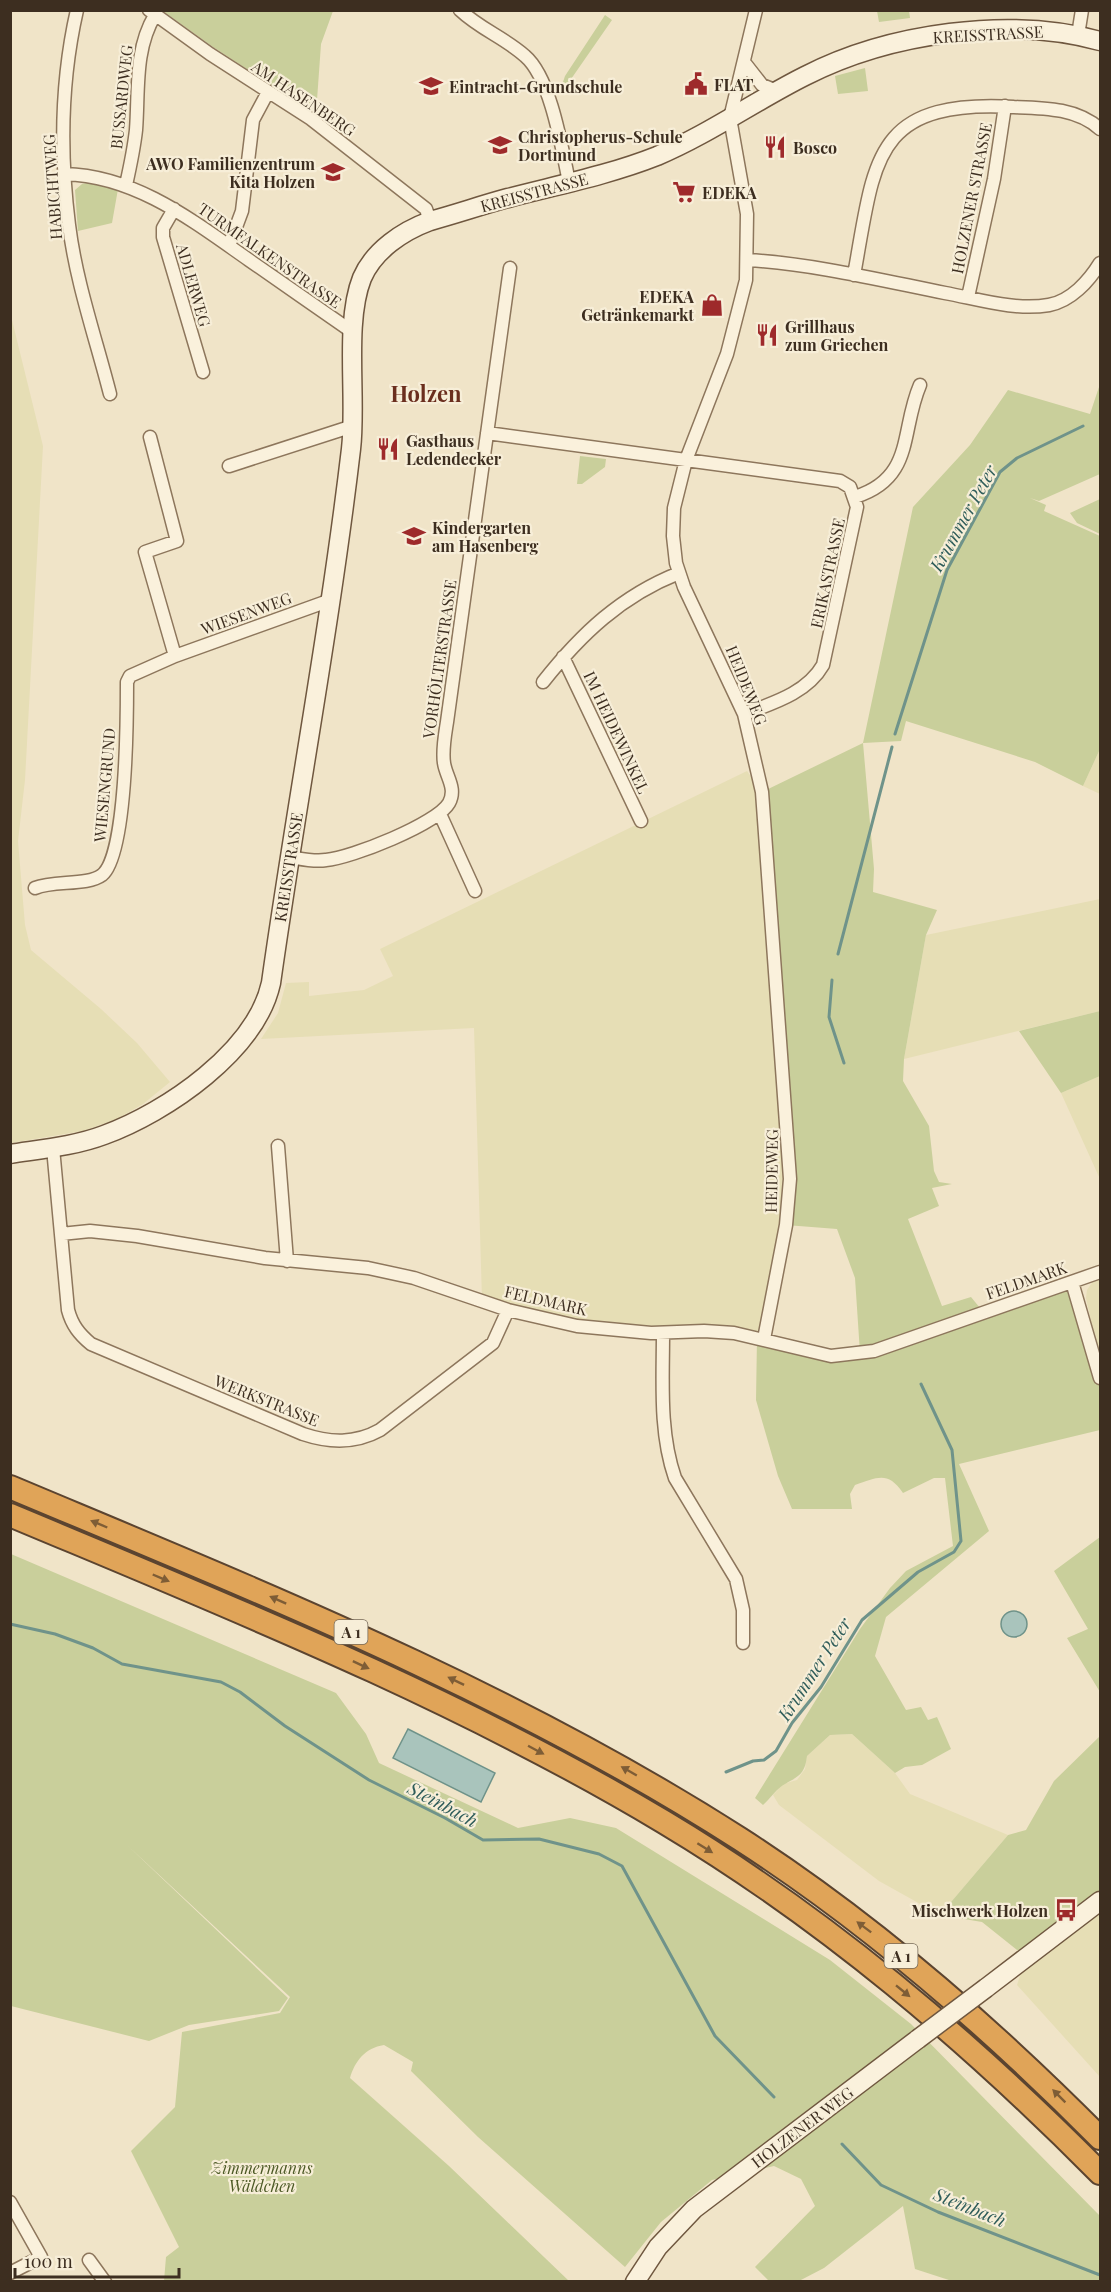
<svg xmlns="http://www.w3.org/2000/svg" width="1111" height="2292" viewBox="0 0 1111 2292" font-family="'Playfair Display',serif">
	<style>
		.farmland { fill: #e6deb5 }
		.green { fill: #c9cf9b }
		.water { fill: #a9c4bc; stroke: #6f938a; stroke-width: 1.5 }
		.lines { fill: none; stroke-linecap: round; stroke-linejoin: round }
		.stream { stroke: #6f938a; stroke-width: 3 }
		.minor-casing { stroke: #8d765c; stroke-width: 15 }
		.secondary-casing { stroke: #6f573f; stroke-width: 21 }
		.motorway-casing { stroke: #5b4430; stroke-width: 26 }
		.minor { stroke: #faf1dc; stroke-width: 12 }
		.secondary { stroke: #faf1dc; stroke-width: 18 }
		.motorway { stroke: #e0a458; stroke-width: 22 }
		.secondary-bridge-casing { stroke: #6f573f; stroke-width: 21; stroke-linecap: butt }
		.secondary-bridge { stroke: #faf1dc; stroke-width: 18 }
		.oneway { fill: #7e5d36 }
		.labels { text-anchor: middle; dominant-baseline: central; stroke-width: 4.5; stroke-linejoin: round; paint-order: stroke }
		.shield { fill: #f7eed8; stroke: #756857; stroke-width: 1.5 }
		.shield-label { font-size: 15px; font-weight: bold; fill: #3d2e20 }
		.street-label { font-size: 16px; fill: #3d2e20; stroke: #f7eed8 }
		.poi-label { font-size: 16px; font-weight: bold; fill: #3d2e20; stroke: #f7eed8; text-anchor: start }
		.park-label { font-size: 16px; font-style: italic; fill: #4d5a26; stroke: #f7eed8 }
		.water-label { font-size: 18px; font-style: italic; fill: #2f5d5a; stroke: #f7eed8 }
		.district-label { font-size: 22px; font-weight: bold; fill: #6b2e1e; stroke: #f7eed8 }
	</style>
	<rect width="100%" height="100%" fill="#f0e4c8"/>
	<path class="farmland" d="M11,316L43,446L25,780L18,841L25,925L31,950L101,1009L137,1043L170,1082L143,1104L117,1119L83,1131L11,1143Z
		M1100,749V794L1083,786Z
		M747,771L762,792L790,1179L764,1339L628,1332L482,1300L474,1028L261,1039L278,1013L286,983L309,982V996L364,990L393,976L380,949Z
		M1100,899V1011L904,1059L926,935Z
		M1100,1076V1179L1061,1093Z
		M1100,1278V1363L1086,1298L1087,1290L1093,1281Z
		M852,1734L895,1773L910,1794L1008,1835L940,1915L879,1881L779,1805L773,1795L783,1784L797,1780L805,1769L807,1756L830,1735Z
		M1100,1901V2077L1017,1985L1026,1957Z"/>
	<path class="green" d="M163,11H333L321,44L316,114L213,47Z
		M877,11H909L910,18L879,22Z
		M605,15L612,20L569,82L562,85L565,76Z
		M865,68L868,91L838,94L835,76Z
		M92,182L118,189L112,223L78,231L75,190L82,184Z
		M1100,384V474L1039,501L1030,498L1046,505L1044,511L1100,536V749L1083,786L1035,762L906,721L901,741L863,743L874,869L873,892L937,910L926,935L904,1059L903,1081L929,1126L934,1171L939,1182L952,1184L932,1188L939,1206L908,1219L942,1306L971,1297L980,1308L1072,1282L1100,1378V1430L959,1464L989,1531L886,1617L875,1656L906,1710L921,1707L928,1720L937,1717L951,1749L922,1765L905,1767L895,1773L852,1734L830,1735L807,1756C805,1774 799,1776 785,1784C777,1788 770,1799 763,1805L755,1798L860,1629L890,1588L906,1571L953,1546L945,1478H934L903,1493C888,1471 878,1477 855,1485L850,1494L852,1509H792L778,1476L756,1400L757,1338L795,1349L860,1353L855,1278L837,1229L786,1225L790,1179L762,792L863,743L913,507L970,445L1008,390L1090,414Z
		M580,456L606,459L605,467L582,484H577Z
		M1100,499V534L1077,523L1070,513Z
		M1100,1011V1076L1061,1093L1019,1031Z
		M1100,1537V1692L1067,1638L1088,1629L1054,1571Z
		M11,1554L336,1693L366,1734L379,1763L518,1828L570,1818L616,1828L830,1960L911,2024L1100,2216V2281H952L915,2269L903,2206L824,2268L799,2281H769L755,2267L815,2206L801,2179L774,2166L712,2180L661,2222L625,2267L478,2137L411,2071L413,2062L384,2045C365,2048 355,2061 350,2078L449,2166L569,2281H164L166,2257L179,2247L131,2151L175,2107L182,2032L280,2013L290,1997L127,1845L288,1998L279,2011L189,2025L149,2041L11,2006Z
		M1100,1736V1901L1026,1957L982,1922L940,1915L1008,1835L1026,1830L1054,1781Z"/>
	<path class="water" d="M1001 1624a13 13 0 1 1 26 0a13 13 0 1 1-26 0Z
		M408,1729L495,1773L481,1802L393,1758Z"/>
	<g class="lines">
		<path class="stream" d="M895,734L947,570L1000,472L1017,458L1083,426
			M838,954L892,747
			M832,980L829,1017L844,1063
			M10,1624L55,1634L93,1648L122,1664L221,1682L240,1692L285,1726L369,1780L445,1818L483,1840L539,1839L599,1854L622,1866L715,2036L774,2097
			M726,1772L753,1761L764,1760L776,1751L792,1723L821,1687L862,1620L918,1572L954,1552L961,1541L952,1450L921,1384
			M842,2144L881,2185L938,2212L1100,2275"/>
		<g class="minor-casing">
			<path id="minor" d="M77,10C61,80 60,154 69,225C76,282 96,339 110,394
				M149,10L210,54L311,119L426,209L430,221
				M460,10C480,29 505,38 525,56C551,78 562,149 569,182
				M756,10L730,118L747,214L746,280L727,354L686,460L674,508L673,536L676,563L684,587L744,714L762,792L790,1179L786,1225L764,1339
				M1078,35L1082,10
				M744,62L762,85L777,91
				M65,174C136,176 193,221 249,260C284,284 319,309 354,333
				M126,185C130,167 134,148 136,130C139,91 134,50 155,15
				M174,209L163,228V237L203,372
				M229,246L242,211L253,120L268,92
				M748,260C814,264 880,280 945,293C978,299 1015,311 1049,305C1071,301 1089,281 1100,263
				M854,275C875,160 872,99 1014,107C1044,108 1077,108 1100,129
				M968,297L994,179L1005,106
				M487,433L840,481L850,487L857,507L823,665C807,693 773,703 744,714
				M150,437L177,541L145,552L175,656
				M229,466L353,426
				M855,497C915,478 900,431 920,385
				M563,657L641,821
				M543,682C581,634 621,596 679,573
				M440,814L475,891
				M290,857C302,859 314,862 326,860C351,858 437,824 449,803C457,788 446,777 444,763C442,750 445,735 447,722L510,268
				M35,888C54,880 87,886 102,875C127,855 127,717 127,682L130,676L175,656L328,601
				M278,1146L287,1261
				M53,1148L68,1310C72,1325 79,1334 91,1344L303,1434C330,1443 355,1444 380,1430L493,1343L508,1310
				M61,1234L90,1231L137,1236L265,1258L368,1268L414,1278L508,1310L577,1326L651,1333L704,1331L734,1333L831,1356L874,1351L1100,1272
				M1072,1282L1100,1378
				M663,1333C663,1381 659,1432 675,1478L736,1579L743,1610V1643
				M10,2202L41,2257L10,2273
				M89,2260L105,2282"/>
		</g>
		<g class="secondary-casing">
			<path id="secondary" d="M10,1154C42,1149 75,1146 104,1135C167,1112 256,1051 271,983C296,805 330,628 351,449C357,399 344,323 362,278C374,250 403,231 430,221C456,214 482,205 508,198C558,185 609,175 657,156C709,134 755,101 805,76C889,33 1009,16 1100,41
				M986,1988L1100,1901
				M635,2282L658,2247L694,2209L918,2039"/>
		</g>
		<g class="motorway-casing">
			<path id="motorway" d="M10,1487C260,1592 511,1692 740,1839C872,1924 990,2027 1100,2138
				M10,1515C232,1608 457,1698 664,1822C826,1919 968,2040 1100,2173"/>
		</g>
		<use href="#minor" class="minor"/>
		<use href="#secondary" class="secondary"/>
		<use href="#motorway" class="motorway"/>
		<g class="secondary-bridge-casing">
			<path id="secondary-bridge" d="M918,2039L986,1988"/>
		</g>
		<use href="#secondary-bridge" class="secondary-bridge"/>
	</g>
	<defs><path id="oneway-solid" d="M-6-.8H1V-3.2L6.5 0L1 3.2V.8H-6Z" transform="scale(1.5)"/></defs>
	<g class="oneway">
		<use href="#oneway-solid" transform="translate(99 1524) rotate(-157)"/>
		<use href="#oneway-solid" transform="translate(161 1578) rotate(23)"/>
		<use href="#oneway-solid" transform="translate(278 1600) rotate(-156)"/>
		<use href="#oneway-solid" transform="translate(361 1665) rotate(25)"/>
		<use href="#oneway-solid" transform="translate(456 1681) rotate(-154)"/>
		<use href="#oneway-solid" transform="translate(536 1750) rotate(28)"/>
		<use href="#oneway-solid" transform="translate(629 1771) rotate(-150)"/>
		<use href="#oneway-solid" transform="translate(705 1848) rotate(32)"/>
		<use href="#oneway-solid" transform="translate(864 1927) rotate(-143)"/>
		<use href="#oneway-solid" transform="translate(903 1991) rotate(39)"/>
		<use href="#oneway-solid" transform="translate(1059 2096) rotate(-135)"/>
	</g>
	<defs>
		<g id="civic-bare" transform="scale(1.8)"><path d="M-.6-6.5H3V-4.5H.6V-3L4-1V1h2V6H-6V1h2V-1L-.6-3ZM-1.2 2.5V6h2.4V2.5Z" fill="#9e2a2b" stroke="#f7eed8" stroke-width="2.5" paint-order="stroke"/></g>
		<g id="school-bare" transform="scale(1.8)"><path d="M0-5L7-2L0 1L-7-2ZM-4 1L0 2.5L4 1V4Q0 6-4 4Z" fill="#9e2a2b" stroke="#f7eed8" stroke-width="2.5" paint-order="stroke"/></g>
		<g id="restaurant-bare" transform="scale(1.8)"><path d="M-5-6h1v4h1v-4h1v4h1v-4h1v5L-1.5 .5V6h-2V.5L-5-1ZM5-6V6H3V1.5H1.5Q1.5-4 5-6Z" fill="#9e2a2b" stroke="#f7eed8" stroke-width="2.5" paint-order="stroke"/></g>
		<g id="supermarket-bare" transform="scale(1.8)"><path d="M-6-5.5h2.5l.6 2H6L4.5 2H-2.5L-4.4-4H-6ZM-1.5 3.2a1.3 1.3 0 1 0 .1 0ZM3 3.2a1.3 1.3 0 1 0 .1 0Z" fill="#9e2a2b" stroke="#f7eed8" stroke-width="2.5" paint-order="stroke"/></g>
		<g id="shop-bare" transform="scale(1.8)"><path d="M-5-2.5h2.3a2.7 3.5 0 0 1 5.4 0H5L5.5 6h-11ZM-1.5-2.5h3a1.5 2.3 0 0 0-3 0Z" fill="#9e2a2b" stroke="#f7eed8" stroke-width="2.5" paint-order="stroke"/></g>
		<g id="bus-bare" transform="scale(1.8)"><path d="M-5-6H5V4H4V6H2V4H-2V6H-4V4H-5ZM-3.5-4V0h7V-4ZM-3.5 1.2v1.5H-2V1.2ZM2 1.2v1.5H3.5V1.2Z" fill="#9e2a2b" stroke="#f7eed8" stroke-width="2.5" paint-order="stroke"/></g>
	</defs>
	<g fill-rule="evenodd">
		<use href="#civic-bare" x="696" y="84"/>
		<use href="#school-bare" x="431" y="86"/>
		<use href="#school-bare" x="500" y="145"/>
		<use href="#restaurant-bare" x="775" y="147"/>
		<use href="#school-bare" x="333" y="172"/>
		<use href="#supermarket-bare" x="684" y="192"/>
		<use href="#shop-bare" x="712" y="305"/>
		<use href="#restaurant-bare" x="767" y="335"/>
		<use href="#restaurant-bare" x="388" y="449"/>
		<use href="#school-bare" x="414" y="536"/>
		<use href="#bus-bare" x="1066" y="1910"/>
	</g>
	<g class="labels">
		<g class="shield">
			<rect x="334.5" y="1620" width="33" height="24" rx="4.5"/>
			<rect x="884.5" y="1944" width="33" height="24" rx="4.5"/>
		</g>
		<g class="shield-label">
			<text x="351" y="1632">A 1</text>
			<text x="901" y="1956">A 1</text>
		</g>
		<g class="street-label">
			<text transform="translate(988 34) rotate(-3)">KREISSTRASSE</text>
			<text transform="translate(121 97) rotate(-84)">BUSSARDWEG</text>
			<text transform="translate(304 98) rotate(34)">AM HASENBERG</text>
			<text transform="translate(52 187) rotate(-94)">HABICHTWEG</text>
			<text transform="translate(534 192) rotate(-15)">KREISSTRASSE</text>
			<text transform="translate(971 198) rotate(-79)">HOLZENER STRASSE</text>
			<text transform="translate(270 255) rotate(35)">TURMFALKENSTRASSE</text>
			<text transform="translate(194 285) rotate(74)">ADLERWEG</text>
			<text transform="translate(827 573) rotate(-78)">ERIKASTRASSE</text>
			<text transform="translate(246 613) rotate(-20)">WIESENWEG</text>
			<text transform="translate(439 659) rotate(-82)">VORHÖLTERSTRASSE</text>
			<text transform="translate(747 685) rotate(68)">HEIDEWEG</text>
			<text transform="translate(617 732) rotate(65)">IM HEIDEWINKEL</text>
			<text transform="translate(104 785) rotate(-85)">WIESENGRUND</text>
			<text transform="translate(288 867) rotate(-81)">KREISSTRASSE</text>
			<text transform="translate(771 1171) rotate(-89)">HEIDEWEG</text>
			<text transform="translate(1026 1280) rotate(-19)">FELDMARK</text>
			<text transform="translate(546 1300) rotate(13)">FELDMARK</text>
			<text transform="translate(267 1400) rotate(22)">WERKSTRASSE</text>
			<text transform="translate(802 2127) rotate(-37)">HOLZENER WEG</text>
		</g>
		<g class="poi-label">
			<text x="714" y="84">FLAT</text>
			<text x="449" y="86">Eintracht-Grundschule</text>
			<text x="518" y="136">Christopherus-Schule<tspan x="518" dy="18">Dortmund</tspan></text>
			<text x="793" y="147">Bosco</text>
			<text x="315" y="163" text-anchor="end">AWO Familienzentrum<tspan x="315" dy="18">Kita Holzen</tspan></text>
			<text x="702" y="192">EDEKA</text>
			<text x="694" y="296" text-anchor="end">EDEKA<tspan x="694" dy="18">Getränkemarkt</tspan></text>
			<text x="785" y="326">Grillhaus<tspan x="785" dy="18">zum Griechen</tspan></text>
			<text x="406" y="440">Gasthaus<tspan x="406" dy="18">Ledendecker</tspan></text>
			<text x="432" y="527">Kindergarten<tspan x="432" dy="18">am Hasenberg</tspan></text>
			<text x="1048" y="1910" text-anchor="end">Mischwerk Holzen</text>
		</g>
		<g class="park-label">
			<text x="262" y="2167">Zimmermanns<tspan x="262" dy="18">Wäldchen</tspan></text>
		</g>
		<g class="water-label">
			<text transform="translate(963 518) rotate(-61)">Krummer Peter</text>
			<text transform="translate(814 1669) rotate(-57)">Krummer Peter</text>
			<text transform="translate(443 1804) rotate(28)">Steinbach</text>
			<text transform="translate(970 2207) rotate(22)">Steinbach</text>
		</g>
		<g class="district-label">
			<text x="426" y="393">Holzen</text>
		</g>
	</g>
	<rect width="1111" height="2292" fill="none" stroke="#3d2e20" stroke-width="24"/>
	<path d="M15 2268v9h164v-9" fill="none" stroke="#3d2e20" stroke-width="3"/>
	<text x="24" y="2268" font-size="18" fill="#3d2e20" stroke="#f7eed8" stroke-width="4.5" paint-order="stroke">100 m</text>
</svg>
